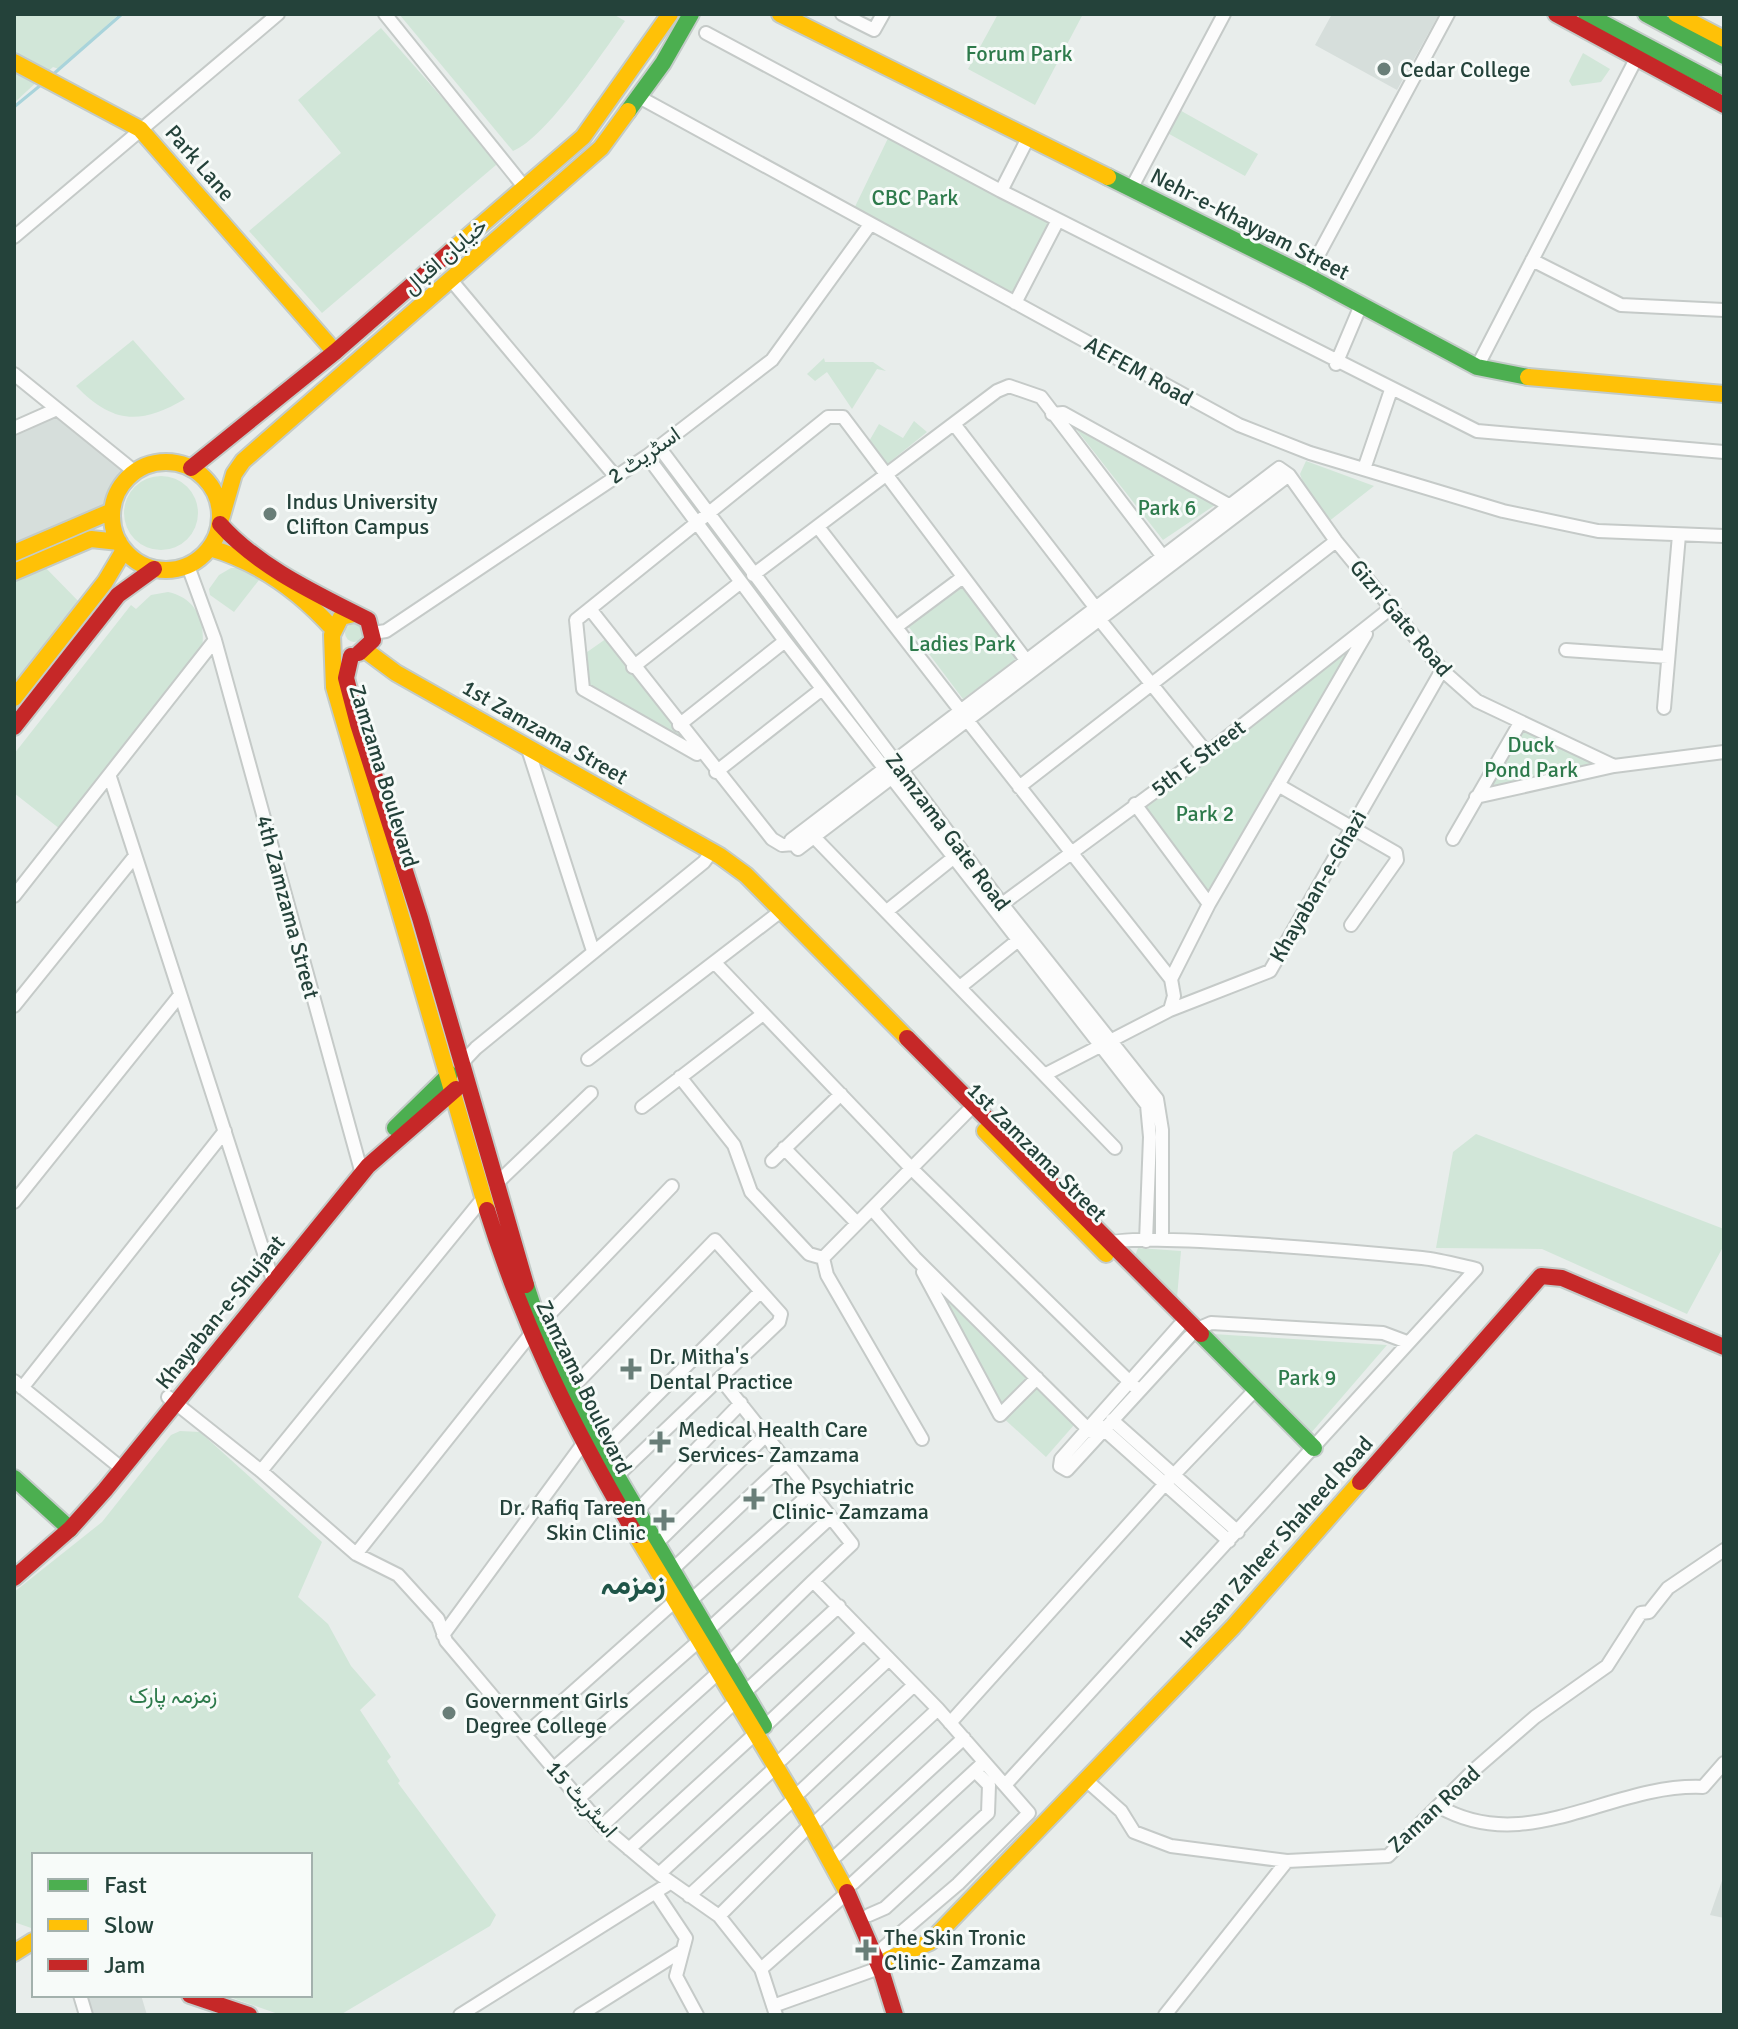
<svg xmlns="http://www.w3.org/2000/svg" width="1738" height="2029" viewBox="0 0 1738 2029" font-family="Signika,Vazirmatn,sans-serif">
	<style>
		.built { fill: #d6dedb }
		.green { fill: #d1e6d8 }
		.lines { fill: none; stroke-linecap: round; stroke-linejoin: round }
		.stream { stroke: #a9d4db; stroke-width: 3 }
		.street-casing { stroke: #c5cac8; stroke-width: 16 }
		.fast-casing { stroke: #c3cbc8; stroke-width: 20 }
		.slow-casing { stroke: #c3cbc8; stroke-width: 20 }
		.jam-casing { stroke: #c3cbc8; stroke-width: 20 }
		.street { stroke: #fcfcfc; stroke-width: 12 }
		.fast { stroke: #4caf50; stroke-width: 16 }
		.slow { stroke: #ffc107; stroke-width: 16 }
		.jam { stroke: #c62828; stroke-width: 16 }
		.poi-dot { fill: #697e78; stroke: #f7fbf9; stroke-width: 3 }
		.labels { text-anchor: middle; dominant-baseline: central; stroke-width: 6; stroke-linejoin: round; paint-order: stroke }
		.park-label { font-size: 22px; fill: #2d7a4b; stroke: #f7fbf9 }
		.poi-label { font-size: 22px; fill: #24423a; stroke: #f7fbf9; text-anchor: start }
		.street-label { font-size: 22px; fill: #24423a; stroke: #f7fbf9 }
		.district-label { font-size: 30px; font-weight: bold; fill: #1f5548; stroke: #f7fbf9 }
	</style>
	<rect width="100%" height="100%" fill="#e8edeb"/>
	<path class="built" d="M1332,14H1439L1397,90L1315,45Z
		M56,408L134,472L117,492L112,511L14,553V427Z
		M1724,1875V1918L1710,1915Z
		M80,1995H141L147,2015H86Z"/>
	<path class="green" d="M14,14H119L59,69L53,67L14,103Z
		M399,14H613L625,21C603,52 546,138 513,151Z
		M998,14H1083L1035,105L968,69Z
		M381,28L495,158L496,165L322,313L249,231L341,153L298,100Z
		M1583,53L1610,69L1601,82L1572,86L1569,81Z
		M1176,108L1258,154L1245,176L1162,130Z
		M891,132L1058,220L1015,303L851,215Z
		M133,340L185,399C140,425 113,424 76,386Z
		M824,358L825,362H873L886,371L877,369L852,409L827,372L815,381L807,374Z
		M914,421L927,432L886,465L868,443L879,424L903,438Z
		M1076,429L1215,505L1163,540Z
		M1306,461L1374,486L1328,522L1308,496L1300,474Z
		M124 513a37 37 0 1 1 74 0a37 37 0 1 1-74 0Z
		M39,561L85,608L14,698V572Z
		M231,568H241L259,580L234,612L210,595L209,589L219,575Z
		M961,586L1016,659L963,699L908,626Z
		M168,592C196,598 206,621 202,648L60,829L14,793V754L131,605L136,609L151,595Z
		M345 633a9 9 0 1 1 18 0a9 9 0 1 1-18 0Z
		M1370,627L1209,904L1135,804Z
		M610,636L704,758L583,689L580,657Z
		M1520,723L1614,766L1476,797Z
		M1476,1134L1724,1229V1245L1687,1314L1542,1249L1436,1248L1453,1152Z
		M1138,1248L1181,1251L1177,1298L1135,1256Z
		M915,1258L1037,1378L1074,1425L1046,1457L1000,1415Z
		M1213,1334L1387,1345L1311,1433L1213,1338Z
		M180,1431L200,1432L322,1542L298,1597L328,1624L351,1666L376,1695L360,1710L391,1757L387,1761L400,1781L398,1783L496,1915L490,1926L340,2015H281L224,1995H310V1855H34V1929L14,1922V1592L102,1522L171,1435Z"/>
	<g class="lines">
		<path class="stream" d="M50,77L122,14
			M14,107L42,84"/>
		<g class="street-casing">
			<path id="street" d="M385,14L525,188
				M842,14L874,30L883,14
				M706,33L1001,191L1477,431L1724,452
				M639,97L1239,425L1310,453L1503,511L1598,531L1724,536
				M1131,189L1224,14
				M1001,191L1028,138
				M14,237L278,14
				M1532,260L1621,305L1724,310
				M1307,276L1448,14
				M451,280L615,476
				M1015,303L1058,220
				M1336,364L1361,305
				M1477,367L1637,57
				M14,374L135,472
				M1052,414L1063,413L1234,508
				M954,424L1095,607
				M14,428L57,409
				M659,447L1002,904L1157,1099L1162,1130V1240
				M647,456L785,641L1147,1105L1150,1137L1146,1241
				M1364,469L1391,390
				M818,527L960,710
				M753,575L997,391L1009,386L1041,397L1167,562
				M590,609L772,839L782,845L794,844L798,849L1289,475
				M1099,619L1207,753
				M896,627L963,577
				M373,633L386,631L647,456L772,360L869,226
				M215,640L362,1174
				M1566,650L1668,657
				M633,667L741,582
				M1664,708L1679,535
				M967,720L1171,979L1174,996L1170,1010
				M679,725L785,641
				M528,749L593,951
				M697,754L583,689L576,620L828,417H843L1026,660
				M716,772L822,689
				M110,777L273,1281
				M1278,785L1396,853L1397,860L1351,925
				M1019,787L1336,541
				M1476,797L1614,766L1724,752
				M1135,804L1209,904
				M814,837L1115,1148
				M1453,839L1520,723
				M794,844L791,840L1279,468L1289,475L1336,541L1442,670L1477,701L1614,766
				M14,896L215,640L188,566
				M1002,904L1207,753L1391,608
				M887,911L953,858
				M716,964L912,1169L1138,1390
				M1171,979L1209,904L1366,634
				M960,987L1017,941
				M14,1006L135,856
				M588,1059L781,911
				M461,1064L476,1048L704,862L712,851
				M1046,1074L1170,1010L1270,971L1442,670
				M680,1077L734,1145L751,1192L809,1254L823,1258
				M642,1107L763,1014
				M784,1148L856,1222
				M772,1161L841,1094
				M495,1185L591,1093
				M14,1202L180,995
				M872,1209L915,1258L1091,1432
				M1106,1244C1125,1230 1381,1254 1422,1258C1440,1260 1458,1265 1476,1269
				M923,1272L1000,1415L1037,1378
				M539,1325L672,1186
				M1179,1326L1061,1459L1060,1466L1067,1470L1189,1337
				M1197,1329L1211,1323L1383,1333L1407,1342
				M14,1381L115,1463
				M22,1388L225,1131
				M571,1389L715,1240L781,1314L779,1322L720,1378L852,1544L813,1581L938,1709L1029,1813L958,1884L884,1947
				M168,1397L261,1471L356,1554L398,1575L438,1619L446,1641L602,1826L659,1874L719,1916L761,1969L776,2015
				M1112,1420L1238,1532
				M1100,1426L1229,1541
				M922,1439L827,1275L823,1258L967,1112
				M603,1449L760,1292
				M261,1471L484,1197
				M617,1476L720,1378
				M637,1511L741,1403
				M656,1544L766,1435
				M356,1554L530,1335
				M672,1570L786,1462
				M690,1601L811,1493
				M708,1630L830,1518
				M443,1635L585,1441
				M728,1664L813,1581
				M745,1692L839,1606
				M950,1723L1164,1485L1256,1389
				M764,1727L864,1633
				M526,1734L674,1602
				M782,1759L889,1659
				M554,1768L700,1640
				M1086,1780L1121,1811L1134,1832L1171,1846L1287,1861L1388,1856L1474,1770L1535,1717L1607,1666L1641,1613L1649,1612L1668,1588L1724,1550
				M1006,1784L1476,1269
				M801,1791L914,1685
				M579,1798L719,1672
				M1438,1806C1528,1858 1610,1783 1703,1787L1724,1763
				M818,1820L938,1709
				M602,1826L736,1701
				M629,1849L756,1733
				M837,1855L964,1738
				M659,1874L777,1766
				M853,1883L980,1766
				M656,1893L686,1938L676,1976L697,2015
				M689,1896L795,1798
				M869,1915L885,1908L988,1813L989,1785L975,1771
				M719,1916L810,1825
				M761,1969L848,1892
				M80,1995L86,2015
				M773,2006L882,1967
				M460,2015L670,1883
				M580,2015L680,1952
				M1165,2015L1287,1861"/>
		</g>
		<g class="fast-casing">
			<path id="fast" d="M1586,14L1724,87
				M1646,14L1724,56
				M628,111L663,63L691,14
				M1108,177L1307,276L1477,367L1528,377
				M395,1128L450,1074
				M526,1285L539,1325L617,1476L764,1726
				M1201,1334L1314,1448
				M14,1478L70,1529"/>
		</g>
		<g class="slow-casing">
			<path id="slow" d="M780,14L1108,177
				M1676,14L1724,39
				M14,62L140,129L335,352
				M451,251L583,137L670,14
				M1528,377L1724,394
				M112 516a54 54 0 1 1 108 0a54 54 0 1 1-108 0Z
				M221,519L234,474L243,461L601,148L628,111
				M210,548C258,562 300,592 333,629
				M14,553L112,511
				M14,572L91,539L119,542
				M354,614L341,617L332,635L334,687L487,1210
				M365,650L396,673L720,856L746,875L907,1038
				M14,698L105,582L124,550
				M985,1131L1106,1254
				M636,1535L805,1815L847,1892
				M14,1953L33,1941
				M889,1959L930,1942L1233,1627L1360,1482"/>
		</g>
		<g class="jam-casing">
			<path id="jam" d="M1556,14L1724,105
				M191,468L335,352L451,251
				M220,524C258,567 317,594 368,620L373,640L359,653
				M351,656L346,678L358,724L420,918L526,1285
				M14,727L118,595L154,569
				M907,1038L1201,1334
				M487,1210C524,1329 573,1428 636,1535
				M1360,1482L1541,1276L1562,1278L1724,1347
				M14,1578L70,1529L105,1490L368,1166L456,1089
				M847,1892L882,1973L895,2015
				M190,1995L249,2015"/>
		</g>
		<use href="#street" class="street"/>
		<use href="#fast" class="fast"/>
		<use href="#slow" class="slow"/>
		<use href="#jam" class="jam"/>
	</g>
	<g class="poi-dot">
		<circle cx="1384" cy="69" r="8"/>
		<circle cx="270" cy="514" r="8"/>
		<path d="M627 1357h8v8h8v8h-8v8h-8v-8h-8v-8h8z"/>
		<path d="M656 1430h8v8h8v8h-8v8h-8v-8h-8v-8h8z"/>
		<path d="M750 1487h8v8h8v8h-8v8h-8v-8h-8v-8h8z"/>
		<path d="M660 1508h8v8h8v8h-8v8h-8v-8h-8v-8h8z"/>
		<circle cx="449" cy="1713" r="8"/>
		<path d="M862 1938h8v8h8v8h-8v8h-8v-8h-8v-8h8z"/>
	</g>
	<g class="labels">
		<g class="park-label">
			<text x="1019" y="53">Forum Park</text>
			<text x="915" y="197">CBC Park</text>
			<text x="1167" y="507">Park 6</text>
			<text x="962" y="643">Ladies Park</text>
			<text x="1531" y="744">Duck<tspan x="1531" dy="25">Pond Park</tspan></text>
			<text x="1205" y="813">Park 2</text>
			<text x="1307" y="1377">Park 9</text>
			<text x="173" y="1695">زمزمہ پارک</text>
		</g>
		<g class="poi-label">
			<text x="1400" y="69">Cedar College</text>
			<text x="286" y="501">Indus University<tspan x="286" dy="25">Clifton Campus</tspan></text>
			<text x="649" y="1356">Dr. Mitha's<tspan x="649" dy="25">Dental Practice</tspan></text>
			<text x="678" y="1429">Medical Health Care<tspan x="678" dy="25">Services- Zamzama</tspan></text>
			<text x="772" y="1486">The Psychiatric<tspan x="772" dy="25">Clinic- Zamzama</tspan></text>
			<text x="646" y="1507" text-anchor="end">Dr. Rafiq Tareen<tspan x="646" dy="25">Skin Clinic</tspan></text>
			<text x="465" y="1700">Government Girls<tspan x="465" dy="25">Degree College</tspan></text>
			<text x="884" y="1937">The Skin Tronic<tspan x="884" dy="25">Clinic- Zamzama</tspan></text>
		</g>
		<g class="street-label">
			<text transform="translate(200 163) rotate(49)">Park Lane</text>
			<text transform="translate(1250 224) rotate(27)">Nehr-e-Khayyam Street</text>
			<text transform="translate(445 256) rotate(-41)">خیابان اقبال</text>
			<text transform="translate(1139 371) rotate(29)">AEFEM Road</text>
			<text transform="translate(644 455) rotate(-35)">اسٹریٹ 2</text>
			<text transform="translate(1401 618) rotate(50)">Gizri Gate Road</text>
			<text transform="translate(545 732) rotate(30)">1st Zamzama Street</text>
			<text transform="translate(1198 758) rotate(-37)">5th E Street</text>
			<text transform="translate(384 776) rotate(73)">Zamzama Boulevard</text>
			<text transform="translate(948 832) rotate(53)">Zamzama Gate Road</text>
			<text transform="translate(1318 886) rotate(-60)">Khayaban-e-Ghazi</text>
			<text transform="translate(288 907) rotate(75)">4th Zamzama Street</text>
			<text transform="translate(1037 1152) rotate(45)">1st Zamzama Street</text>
			<text transform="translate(220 1312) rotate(-51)">Khayaban-e-Shujaat</text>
			<text transform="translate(584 1387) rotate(64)">Zamzama Boulevard</text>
			<text transform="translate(1276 1542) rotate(-48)">Hassan Zaheer Shaheed Road</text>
			<text transform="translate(582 1799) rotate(48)">اسٹریٹ 15</text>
			<text transform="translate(1434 1809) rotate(-43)">Zaman Road</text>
		</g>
		<g class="district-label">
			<text x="633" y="1584">زمزمہ</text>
		</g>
	</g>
	<rect width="1738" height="2029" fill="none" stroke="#24423a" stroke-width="32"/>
	<rect x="32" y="1853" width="280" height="144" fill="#f7fbf9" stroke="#a3b1ad" stroke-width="2"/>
	<rect x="48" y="1879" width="40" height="12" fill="#4caf50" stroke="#a3b1ad" stroke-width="2"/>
	<text x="104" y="1893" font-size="24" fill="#24423a">Fast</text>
	<rect x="48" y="1919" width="40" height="12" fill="#ffc107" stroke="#a3b1ad" stroke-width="2"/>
	<text x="104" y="1933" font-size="24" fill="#24423a">Slow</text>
	<rect x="48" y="1959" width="40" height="12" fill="#c62828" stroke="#a3b1ad" stroke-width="2"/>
	<text x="104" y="1973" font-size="24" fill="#24423a">Jam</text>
</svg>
